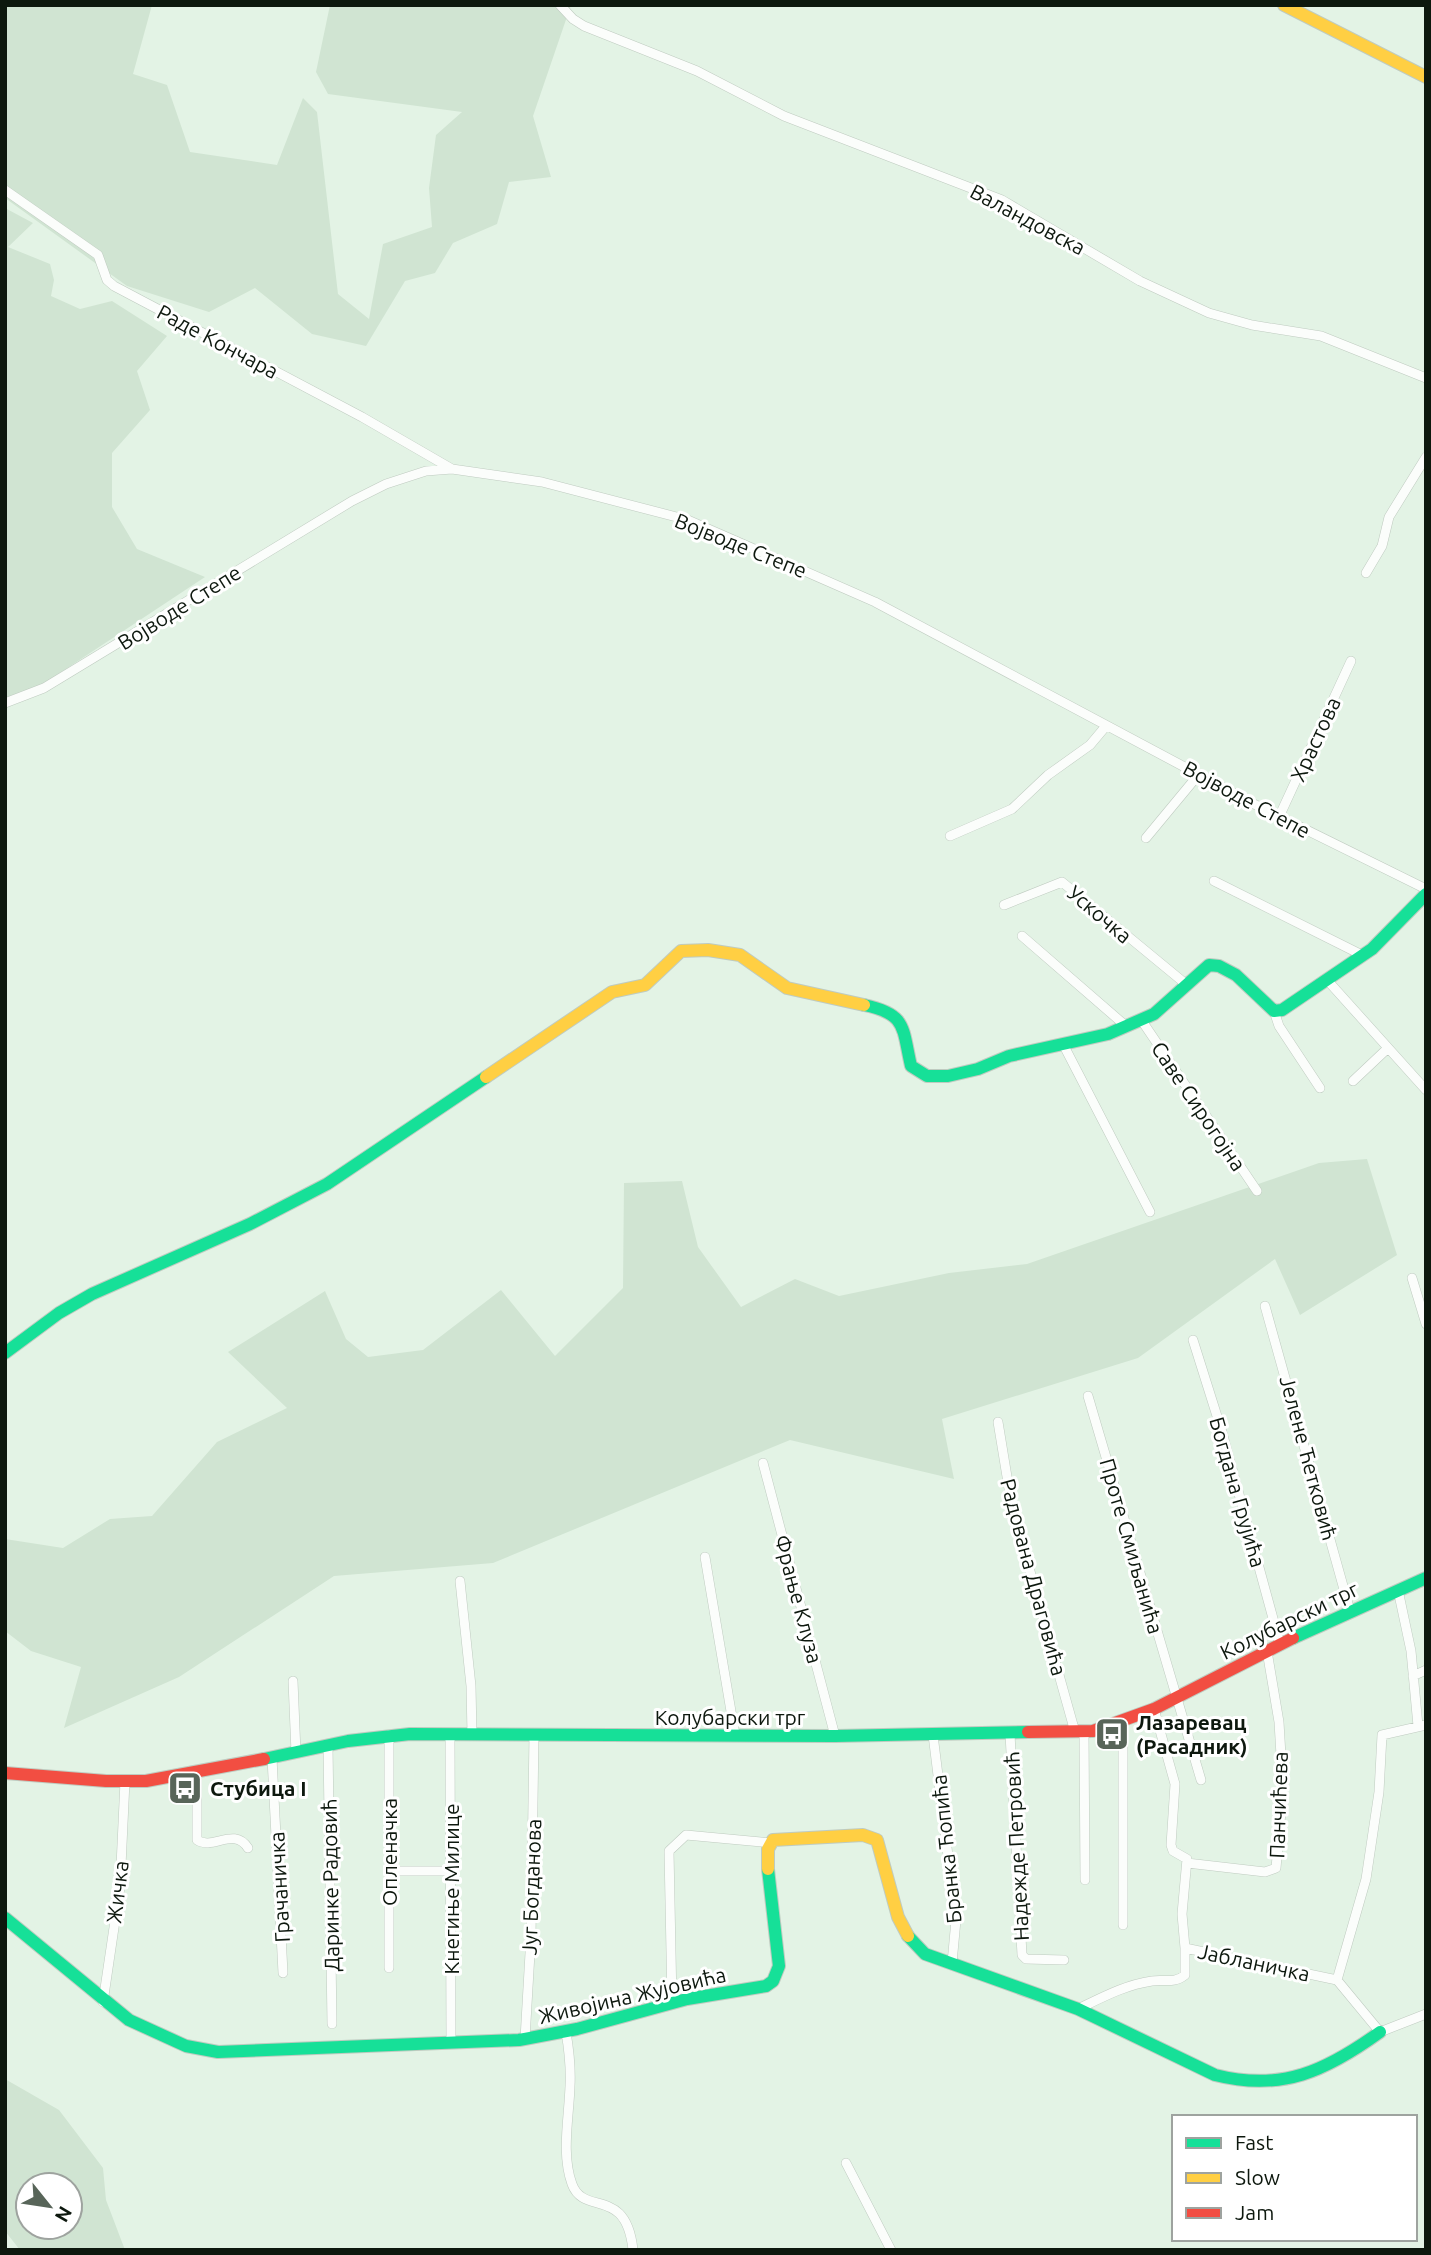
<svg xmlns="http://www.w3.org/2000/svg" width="1431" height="2255" viewBox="0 0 1431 2255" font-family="Ubuntu,sans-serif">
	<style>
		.green { fill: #d0e4d2; fill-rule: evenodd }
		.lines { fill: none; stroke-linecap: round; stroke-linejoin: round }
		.street-casing { stroke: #bfcbc0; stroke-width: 10 }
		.fast-casing { stroke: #bfcbc0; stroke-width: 14 }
		.slow-casing { stroke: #bfcbc0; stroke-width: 14 }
		.jam-casing { stroke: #bfcbc0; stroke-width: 14 }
		.street { stroke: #fbfdfb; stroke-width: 9 }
		.fast { stroke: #16e098; stroke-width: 12 }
		.slow { stroke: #ffcf43; stroke-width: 12 }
		.jam { stroke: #f24e42; stroke-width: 12 }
		.labels { text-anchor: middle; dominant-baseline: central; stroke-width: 6; stroke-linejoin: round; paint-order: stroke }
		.street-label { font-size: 21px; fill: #0d180e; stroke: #fff }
		.poi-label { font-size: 21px; font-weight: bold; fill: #0d180e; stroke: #fff; text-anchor: start }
	</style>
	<rect width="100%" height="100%" fill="#e3f3e5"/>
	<path class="green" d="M5,5H152L133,74L167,85L190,152L277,165L303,98L317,112L338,294L369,319L383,244L432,227L429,188L436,135L462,112L328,94L316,72L330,5H571L533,116L551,177L509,182L497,224L453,243L435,273L405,281L366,346L312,334L255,288L209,312L127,286L5,198Z
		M5,208L33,223L8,247L50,264L54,280L51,296L80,309L112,301L167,336L137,371L150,410L112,453V507L137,549L205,577L16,702H5Z
		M1367,1159L1397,1255L1300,1315L1275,1259L1138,1358L942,1419L954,1479L790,1440L493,1563L334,1576L179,1677L64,1728L81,1667L31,1651L5,1631V1539L63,1548L110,1519L152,1516L217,1442L287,1408L228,1352L325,1291L346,1339L368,1357L423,1350L501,1290L555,1356L623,1288L624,1183L682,1181L698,1247L741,1307L795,1279L839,1296L949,1273L1027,1264L1319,1163Z
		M5,2079L59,2110L103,2168L106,2200L125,2250H20L5,2231ZM70,2185V2227H28V2185Z"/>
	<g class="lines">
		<g class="street-casing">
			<path id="street" d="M560,5L573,19L584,26L697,71L784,116L1002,200L1140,281L1209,313L1252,325L1321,336L1426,378
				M5,190L98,255L107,280L114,286L362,417L452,469
				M1366,573L1382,546L1389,517L1426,457
				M5,703L44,688L352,501L386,484L426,471L452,469L542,482L688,520L875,602L1254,804L1426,889
				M1279,817L1351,661
				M950,836L1012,809L1048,775L1090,745L1106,726
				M1146,838L1199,774
				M1214,881L1364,956
				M1004,905L1062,882L1187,985
				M1022,936L1127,1027
				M1328,981L1426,1090
				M1274,1011L1279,1026L1320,1088
				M1142,1021L1257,1191
				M1063,1044L1150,1212
				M1353,1081L1388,1048
				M1412,1278L1426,1324
				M1265,1306L1350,1611
				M1193,1340L1222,1432L1280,1644
				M1088,1396L1201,1780
				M998,1422L1012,1507L1075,1732
				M763,1463L835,1736
				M705,1557L735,1735
				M460,1581L471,1686L472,1735
				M1398,1590L1411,1651L1418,1726
				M1413,1676L1426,1670
				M293,1681L296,1753
				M1154,1709L1175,1784L1171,1845L1173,1851L1187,1859L1182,1914L1185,1948
				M1426,1725L1382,1735L1379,1792L1366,1879L1337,1980L1380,2032L1426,2014
				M1084,1732L1085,1880
				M450,1734L451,2043
				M1010,1734L1022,1955L1026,1959L1064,1960
				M933,1735L956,1920L952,1963
				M328,1746L332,2024
				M272,1758L283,1973
				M197,1775V1840C213,1851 234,1826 248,1848
				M1187,1863L1265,1872L1276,1868L1283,1789L1279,1722L1267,1651
				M390,1871H450
				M1123,1925V1722
				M389,1968V1735
				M103,2002L120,1887L125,1781
				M672,2003L669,1851L686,1835L771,1843
				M1078,2009C1103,1997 1125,1985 1152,1981C1164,1979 1174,1984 1185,1975V1948L1337,1980
				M566,2032C569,2050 571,2068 570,2086C569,2118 561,2154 572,2184C584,2217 626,2185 633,2250
				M525,2039L531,1936L534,1735
				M846,2163L891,2250"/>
		</g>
		<g class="fast-casing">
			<path id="fast" d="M864,1005C907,1014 902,1027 911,1066L927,1076H948L978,1069L1009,1056L1108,1034L1154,1014L1209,965L1219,966L1236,975L1274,1011L1282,1010L1372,949L1426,894
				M5,1353L59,1313L92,1294L250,1224L327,1184L486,1077
				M1293,1638L1426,1578
				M264,1759L348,1741L410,1734L835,1736L1028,1732
				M5,1918L129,2020L186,2046L218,2052L519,2040L577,2029L687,1999L766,1986L773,1981L779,1966L768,1869
				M908,1936L925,1954L1078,2009L1215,2075C1282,2092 1326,2071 1380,2032"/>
		</g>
		<g class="slow-casing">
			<path id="slow" d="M1284,5L1426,77
				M486,1077L612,992L645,985L681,951L708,950L740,955L787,988L864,1005
				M768,1869V1849L773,1840L863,1835L877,1840L898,1917L908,1936"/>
		</g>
		<g class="jam-casing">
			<path id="jam" d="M1028,1732L1093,1731L1154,1709L1293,1638
				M5,1773L106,1781H146L264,1759"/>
		</g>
		<use href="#street" class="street"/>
		<use href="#fast" class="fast"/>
		<use href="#slow" class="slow"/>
		<use href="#jam" class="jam"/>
	</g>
	<defs>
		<g id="bus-square" transform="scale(1.75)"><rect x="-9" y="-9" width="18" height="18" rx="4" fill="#586559" stroke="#fff"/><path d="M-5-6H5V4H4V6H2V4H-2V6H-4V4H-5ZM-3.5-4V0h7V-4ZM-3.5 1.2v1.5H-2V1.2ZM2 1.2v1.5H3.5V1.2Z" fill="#fff"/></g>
	</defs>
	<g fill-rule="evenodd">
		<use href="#bus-square" x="1112" y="1734"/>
		<use href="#bus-square" x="185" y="1788"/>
	</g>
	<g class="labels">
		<g class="street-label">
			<text transform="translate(1028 219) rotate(28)">Валандовска</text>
			<text transform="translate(218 341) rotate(28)">Раде Кончара</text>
			<text transform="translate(741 545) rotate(22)">Војводе Степе</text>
			<text transform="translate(179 607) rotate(-32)">Војводе Степе</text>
			<text transform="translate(1315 739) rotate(-65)">Храстова</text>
			<text transform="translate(1247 799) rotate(28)">Војводе Степе</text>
			<text transform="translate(1100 914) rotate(40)">Ускочка</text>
			<text transform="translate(1199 1106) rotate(56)">Саве Сирогојна</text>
			<text transform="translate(1309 1458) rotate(75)">Јелене Ћетковић</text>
			<text transform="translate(1238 1492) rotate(74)">Богдана Грујића</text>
			<text transform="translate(1132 1546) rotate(74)">Проте Смиљанића</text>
			<text transform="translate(1034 1577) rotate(75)">Радована Драговића</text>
			<text transform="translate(799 1599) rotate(75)">Фрање Клуза</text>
			<text transform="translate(1289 1620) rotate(-26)">Колубарски трг</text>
			<text x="730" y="1717">Колубарски трг</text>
			<text transform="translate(1278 1805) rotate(-88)">Панчићева</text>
			<text transform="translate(1016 1846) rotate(-93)">Надежде Петровић</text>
			<text transform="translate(946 1849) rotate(-96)">Бранка Ћопића</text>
			<text transform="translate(389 1852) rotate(-90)">Опленачка</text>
			<text transform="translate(330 1885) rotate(-91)">Даринке Радовић</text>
			<text transform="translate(279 1887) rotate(-93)">Грачаничка</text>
			<text transform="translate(531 1887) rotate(-88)">Југ Богданова</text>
			<text transform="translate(451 1889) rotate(-90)">Кнегиње Милице</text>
			<text transform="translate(117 1892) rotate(-83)">Жичка</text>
			<text transform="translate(1254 1962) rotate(12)">Јабланичка</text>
			<text transform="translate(632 1995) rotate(-13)">Живојина Жујовића</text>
		</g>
		<g class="poi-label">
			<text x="1136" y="1722">Лазаревац<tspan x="1136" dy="24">(Расадник)</tspan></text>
			<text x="210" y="1788">Стубица I</text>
		</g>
	</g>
	<rect width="1431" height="2255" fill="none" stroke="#0d180e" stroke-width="14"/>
	<rect x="1172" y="2115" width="245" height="126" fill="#ffffff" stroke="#9ea39f" stroke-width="2"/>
	<rect x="1186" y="2138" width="35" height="10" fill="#16e098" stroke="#9ea39f" stroke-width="2"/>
	<text x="1235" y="2150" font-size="21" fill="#0d180e">Fast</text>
	<rect x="1186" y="2173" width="35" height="10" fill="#ffcf43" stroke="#9ea39f" stroke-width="2"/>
	<text x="1235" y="2185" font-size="21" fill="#0d180e">Slow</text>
	<rect x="1186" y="2208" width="35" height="10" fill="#f24e42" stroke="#9ea39f" stroke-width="2"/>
	<text x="1235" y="2220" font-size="21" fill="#0d180e">Jam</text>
	<g transform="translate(49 2206) rotate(120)"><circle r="33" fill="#ffffff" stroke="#9ea39f" stroke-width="2"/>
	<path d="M0-5L12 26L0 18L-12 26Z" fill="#586559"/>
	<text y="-10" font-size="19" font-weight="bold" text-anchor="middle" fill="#0d180e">N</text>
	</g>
</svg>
